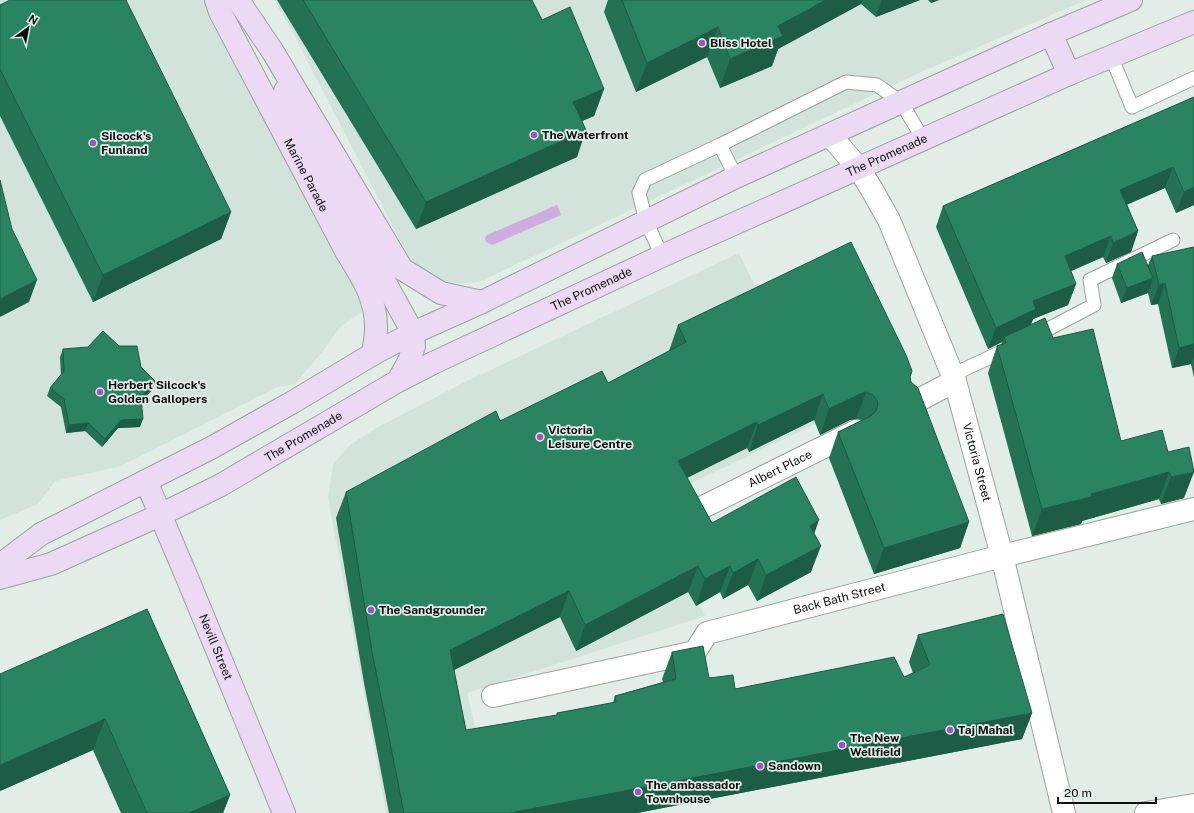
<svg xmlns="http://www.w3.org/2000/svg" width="1194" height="813" viewBox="0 0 1194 813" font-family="'Public Sans',sans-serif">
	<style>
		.built { fill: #d1e3da }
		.green { fill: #cdadde }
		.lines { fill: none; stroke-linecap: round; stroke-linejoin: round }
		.lane-casing { stroke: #98a29d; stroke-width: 15 }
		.street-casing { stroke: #98a29d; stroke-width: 24 }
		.secondary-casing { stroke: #98a29d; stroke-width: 24 }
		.lane { stroke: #fff; stroke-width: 13 }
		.street { stroke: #fff; stroke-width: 22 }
		.secondary { stroke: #ecd9f4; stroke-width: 22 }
		.wall { fill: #247254 }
		.shaded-wall { fill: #1d5c45 }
		.building { fill: #2a8462; stroke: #1d5c45 }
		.poi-dot { fill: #a052c4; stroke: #e3ede8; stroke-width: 1.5 }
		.labels { text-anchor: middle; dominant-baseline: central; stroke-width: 3.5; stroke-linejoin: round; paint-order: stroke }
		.poi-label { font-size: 12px; font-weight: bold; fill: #0c0f0d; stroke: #e3ede8; text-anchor: start }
		.street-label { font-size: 12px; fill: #0c0f0d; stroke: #e3ede8 }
	</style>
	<rect width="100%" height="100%" fill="#e3ede8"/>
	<path class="built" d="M0,0H216L359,289L363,311L340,327L326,347L295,384L277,387L121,466L55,481L38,504L0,520Z
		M274,0H1086L919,73L496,274L479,282L461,284L443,281L417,267L408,256L292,31Z
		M739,253L820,422L647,504L705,616L467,693L495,813H386L328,498L333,464L350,445L378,427L465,382Z"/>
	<path class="green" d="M557,205L561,215L492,245L486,242L485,238L487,235Z"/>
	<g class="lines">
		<g class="lane-casing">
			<path id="lane" d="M1111,56L1132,107L1194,78
				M720,145L736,177
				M662,256L646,221L639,193L645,180L720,145L846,82L877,85L901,102L923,139
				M1033,337L1094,305L1090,280L1173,240
				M952,375L1010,348"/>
		</g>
		<g class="street-casing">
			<g id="street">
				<path id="s1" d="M830,135L859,169L871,188L889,220L955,381L1002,556L1064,813"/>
				<path d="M913,403L955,381"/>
				<path id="s2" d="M703,507L856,431"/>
				<path id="s3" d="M493,696L695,652L707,633L1002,556L1194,509"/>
				<path d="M1146,813L1194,805"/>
			</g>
		</g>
		<g class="secondary-casing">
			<g id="secondary">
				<path id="s4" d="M216,0L220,12L346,251C361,275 377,299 376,329C376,337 374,346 373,354"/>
				<path d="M238,0L273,52L402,269L441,293L482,302"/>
				<path d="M1051,34L1069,74"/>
				<path d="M285,91L290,110L413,333L414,346L409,361L398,381"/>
				<path id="s5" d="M146,481L191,587L284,813"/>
				<path d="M0,565L41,534L211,448L293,402L373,354L413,333L482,302L736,177L1051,34L1131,0"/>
				<path id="s6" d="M0,578L51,564L160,515L221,485L398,381L433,363L662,256L1069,74L1194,22"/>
			</g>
		</g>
		<use href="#lane" class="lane"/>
		<use href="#street" class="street"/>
		<use href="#secondary" class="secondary"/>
	</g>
	<path class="wall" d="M277,0H532L542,20L604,89L594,116L582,121L577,157L416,229Z
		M608,0H920L876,17L861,4L778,49L772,66L720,88L707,57L636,92L604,12Z
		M928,0H939L931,3Z
		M0,5L231,212L221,239L93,302L0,116Z
		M1194,97V205L1176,213L1165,188L1127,204L1138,231L1131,252L1106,263L1103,257L1071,271L1076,284L1068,305L1033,319L1031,324L1053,338L1121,441L1168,452L1184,498L1161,504L1159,499L1082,521L1081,524L1032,536L988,373L997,346L1001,345L1002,342L988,349L936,227L943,206Z
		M1194,247V378L1191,364L1172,368L1158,304L1151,305L1148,293L1121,303L1112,278L1117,264L1148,265L1152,256Z
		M678,325L910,377L911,382L969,522L960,548L874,574L829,458L838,432L862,420L856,419L850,420L820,435L814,420L749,452L747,448L687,478L712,523L814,534L811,572L757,601L748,585L723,599L720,592L696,606L688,592L576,651L560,617L454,670L466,730L557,715V713L613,703L615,696L663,682L662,679L672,652L709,678L735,689L904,677L913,673L909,662L918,635L1032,713L1022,739L637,813H389L364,683L336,518L346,492L500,421L608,383L669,351Z
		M63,349L141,367L153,389L141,402L140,427L118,428L102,447L85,431L66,433L61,407L47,396L50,388L61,375L60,357Z
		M147,609L230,795L223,813H121L93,750L0,791Z"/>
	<path class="shaded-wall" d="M826,0H863L861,4L778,49L772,66L720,88L730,59L778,26Z
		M882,0H920L876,17Z
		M932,0H939L931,3Z
		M718,27L707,57L636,92L647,63Z
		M604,89L594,116L563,129L573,102Z
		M586,130L577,157L416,229L426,202Z
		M1173,167L1165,188L1113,211L1120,190Z
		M1194,187V205L1176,213L1184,192Z
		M231,212L221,239L93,302L103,275Z
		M1138,231L1131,252L1106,263L1113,243Z
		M1111,236L1103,257L1057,277L1065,256Z
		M1153,278L1148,293L1121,303L1127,288Z
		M37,280L29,302L0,317V299Z
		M1165,283L1158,304L1151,305L1159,285Z
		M1076,284L1068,305L1033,319L1029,330L1004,337L1002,342L988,349L996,328L1033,301Z
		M1194,344V356L1191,364L1172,368L1179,348Z
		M155,381L153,389L138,405L141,397Z
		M866,392L856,419L850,420L820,435L829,409L860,394Z
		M823,394L814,420L749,452L758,425Z
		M143,419L140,427L118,428L102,447L105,439L121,420Z
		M757,422L747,448L668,487L678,461Z
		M88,423L85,431L66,433L69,425Z
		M1169,472L1159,499L1082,521L1081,524L1032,536L1042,509Z
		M1194,472L1184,498L1161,504L1171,477Z
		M819,520L810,546V526Z
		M969,522L960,548L874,574L884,548Z
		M821,546L811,572L757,601L766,575Z
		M758,559L748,585L723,599L733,573Z
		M698,566L688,592L576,651L585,625Z
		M730,566L720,592L696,606L705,579Z
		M569,591L560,617L440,677L450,650Z
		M1032,713L1022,739L637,813H510Z
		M105,719L93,750L0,791V765Z
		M230,795L223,813H189Z"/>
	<path class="building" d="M10,0H126L231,212L103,275L0,69V5Z
		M303,0H532L542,20L570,7L604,89L573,102L586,130L426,202Z
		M622,0H826L778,26L783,36L730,59L718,27L647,63Z
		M1194,97V187L1184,192L1173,167L1120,190L1138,231L1113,243L1111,236L1065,256L1076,284L1033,301L1036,309L996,328L943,206Z
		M0,180L12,229L37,280L0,299Z
		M851,242L906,355L912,371L910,377L911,382L918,388L969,522L884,548L838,432L871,416L876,411L878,405L877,400L873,395L866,392L860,394L829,409L823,394L758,425L757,422L678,461L712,523L796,477L819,520L810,526L821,546L766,575L758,559L733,573L730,566L705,579L698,566L585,625L569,591L450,650L466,730L557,715V713L616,702L615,696L676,679L672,652L703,646L709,678L733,675L735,689L894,657L904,677L930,665L918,635L1003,614L1032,713L510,813H404L373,657L346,492L496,411L500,421L602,371L608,383L686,342L678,325Z
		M1194,247V344L1179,348L1165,283L1159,285L1152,256Z
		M1142,252L1153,278L1127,288L1117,264Z
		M1045,318L1053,338L1093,329L1121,441L1162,430L1168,452L1189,447L1194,472L1171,477L1169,472L1091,494V497L1042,509L997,346L1006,343L1004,337Z
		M103,331L119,346H137L141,367L155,381L141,397L143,419L121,420L105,439L88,423L69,425L64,399L50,388L64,371L63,349L88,347Z
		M147,609L230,795L189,813H147L105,719L0,765V674Z"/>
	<g class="poi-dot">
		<circle cx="702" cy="43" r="4"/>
		<circle cx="534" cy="135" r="4"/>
		<circle cx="93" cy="143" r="4"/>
		<circle cx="100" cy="392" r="4"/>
		<circle cx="540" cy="437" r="4"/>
		<circle cx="371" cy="610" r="4"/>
		<circle cx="950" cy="730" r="4"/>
		<circle cx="842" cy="745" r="4"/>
		<circle cx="760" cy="766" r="4"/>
		<circle cx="638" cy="792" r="4"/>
	</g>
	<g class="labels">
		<g class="poi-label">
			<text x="710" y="43">Bliss Hotel</text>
			<text x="542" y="135">The Waterfront</text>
			<text x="101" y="136">Silcock's<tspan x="101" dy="14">Funland</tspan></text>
			<text x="108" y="385">Herbert Silcock's<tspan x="108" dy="14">Golden Gallopers</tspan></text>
			<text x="548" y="430">Victoria<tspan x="548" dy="14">Leisure Centre</tspan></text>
			<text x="379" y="610">The Sandgrounder</text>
			<text x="958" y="730">Taj Mahal</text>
			<text x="850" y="738">The New<tspan x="850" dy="14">Wellfield</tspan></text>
			<text x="768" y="766">Sandown</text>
			<text x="646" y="785">The ambassador<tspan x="646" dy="14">Townhouse</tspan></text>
		</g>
		<g class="street-label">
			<text stroke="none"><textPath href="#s6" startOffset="984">The Promenade</textPath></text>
			<text stroke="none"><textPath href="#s4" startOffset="197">Marine Parade</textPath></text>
			<text stroke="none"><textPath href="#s6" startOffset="660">The Promenade</textPath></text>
			<text stroke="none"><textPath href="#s6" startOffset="336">The Promenade</textPath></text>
			<text stroke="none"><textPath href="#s1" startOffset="362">Victoria Street</textPath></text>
			<text stroke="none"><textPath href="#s2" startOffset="86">Albert Place</textPath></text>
			<text stroke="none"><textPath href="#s3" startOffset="366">Back Bath Street</textPath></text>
			<text stroke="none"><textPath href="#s5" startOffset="180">Nevill Street</textPath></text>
		</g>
	</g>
	<g transform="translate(28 28) rotate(32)" stroke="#e3ede8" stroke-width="3" paint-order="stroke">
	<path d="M0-3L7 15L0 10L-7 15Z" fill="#0c0f0d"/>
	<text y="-6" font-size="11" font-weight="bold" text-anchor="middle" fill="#0c0f0d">N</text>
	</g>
	<path d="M1058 797v6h98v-6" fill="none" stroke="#0c0f0d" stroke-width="2"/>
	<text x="1064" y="797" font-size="12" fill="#0c0f0d" stroke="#e3ede8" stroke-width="3" paint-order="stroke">20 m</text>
</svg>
